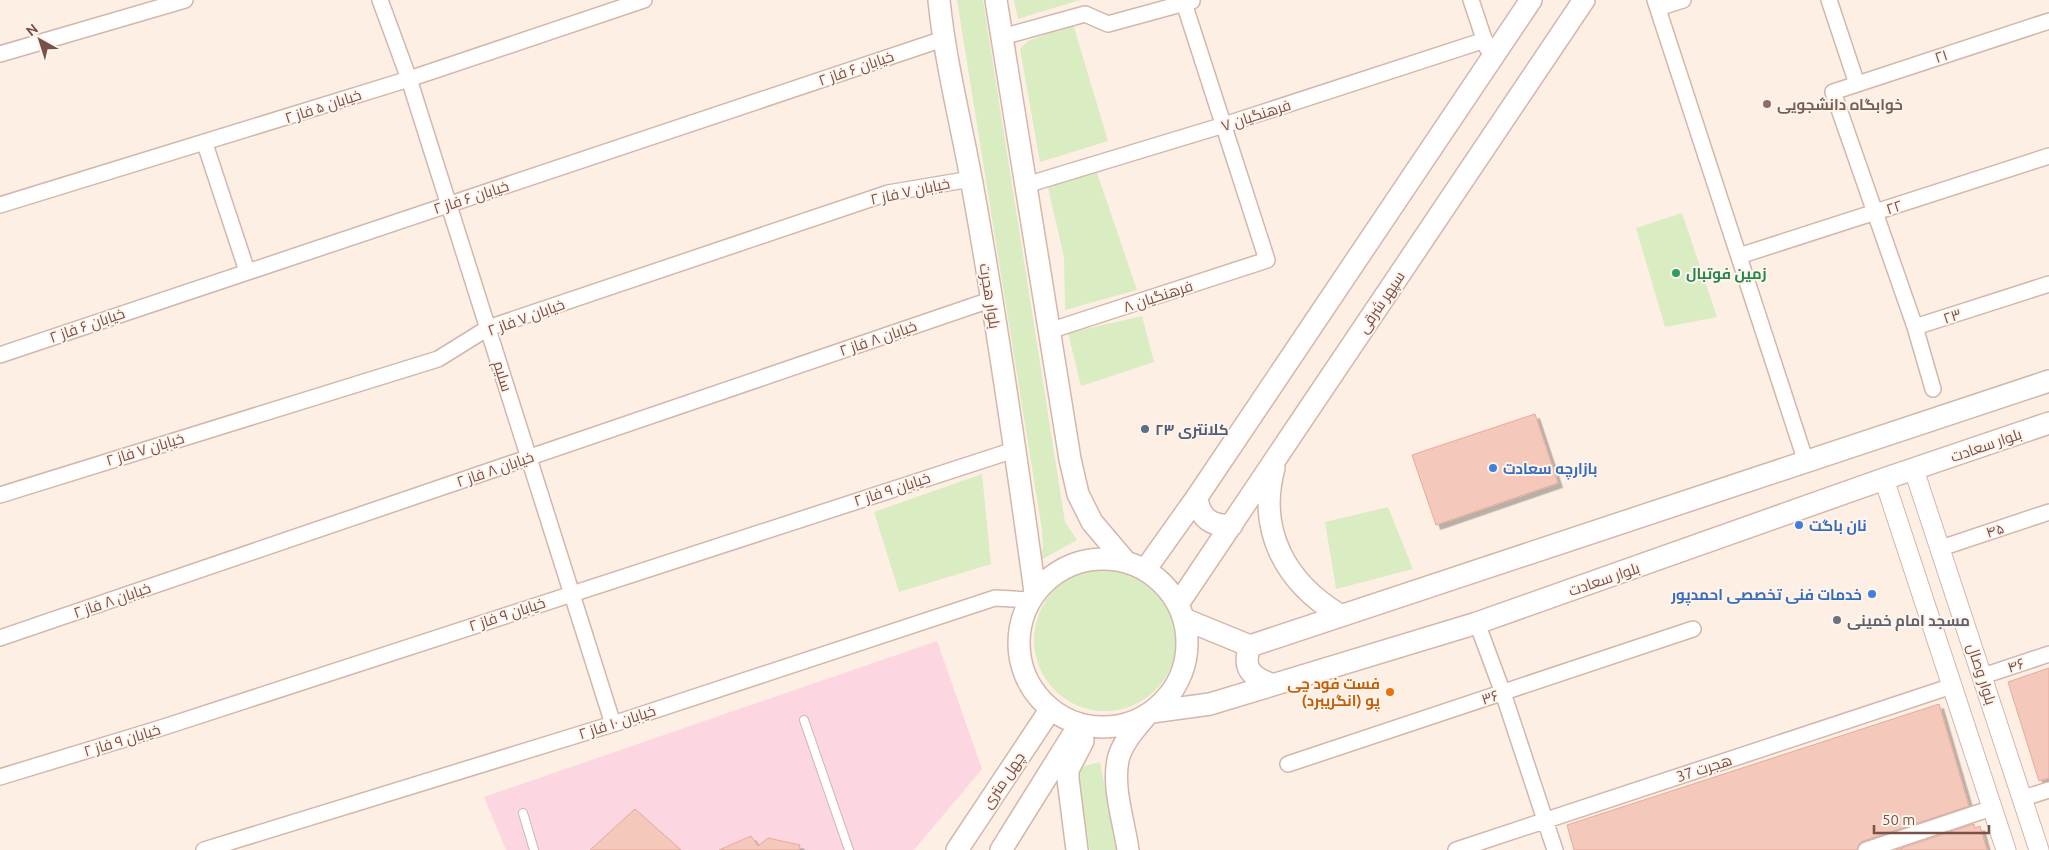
<svg xmlns="http://www.w3.org/2000/svg" width="2049" height="850" viewBox="0 0 2049 850" font-family="Ubuntu,Cairo,sans-serif">
	<style>
		.medical { fill: #fcd7e1 }
		.green { fill: #daecc2 }
		.building { fill: #f4c8ba; stroke: #e8aa9a; filter: url(#shadow) }
		.lines { fill: none; stroke-linecap: round; stroke-linejoin: round }
		.service-casing { stroke: #d2b7ac; stroke-width: 10 }
		.minor-casing { stroke: #d2b7ac; stroke-width: 18 }
		.tertiary-casing { stroke: #d2b7ac; stroke-width: 21 }
		.secondary-casing { stroke: #d5b6aa; stroke-width: 24 }
		.service { stroke: #fff; stroke-width: 8 }
		.minor { stroke: #fff; stroke-width: 15 }
		.tertiary { stroke: #fff; stroke-width: 19 }
		.secondary { stroke: #fff; stroke-width: 21 }
		.education-dot { fill: #8d6e63; stroke: #fff4ec; stroke-width: 2 }
		.leisure-dot { fill: #2e9e5b; stroke: #fff4ec; stroke-width: 2 }
		.service-dot { fill: #5c6f8a; stroke: #fff4ec; stroke-width: 2 }
		.shop-dot { fill: #3f7fe0; stroke: #fff4ec; stroke-width: 2 }
		.worship-dot { fill: #6b7280; stroke: #fff4ec; stroke-width: 2 }
		.food-dot { fill: #e8710a; stroke: #fff4ec; stroke-width: 2 }
		.labels { text-anchor: middle; dominant-baseline: central; stroke-width: 4; stroke-linejoin: round; paint-order: stroke }
		.street-label { font-size: 15px; fill: #785148; stroke: #fff4ec }
		.education-label { font-size: 15px; font-weight: bold; fill: #785e54; stroke: #fff4ec; text-anchor: start }
		.leisure-label { font-size: 15px; font-weight: bold; fill: #27864d; stroke: #fff4ec; text-anchor: start }
		.service-label { font-size: 15px; font-weight: bold; fill: #4e5e75; stroke: #fff4ec; text-anchor: start }
		.shop-label { font-size: 15px; font-weight: bold; fill: #366cbe; stroke: #fff4ec; text-anchor: start }
		.worship-label { font-size: 15px; font-weight: bold; fill: #5b616d; stroke: #fff4ec; text-anchor: start }
		.food-label { font-size: 15px; font-weight: bold; fill: #c56008; stroke: #fff4ec; text-anchor: end }
	</style>
	<defs>
		<filter id="shadow"><feDropShadow dx="4.5" dy="4.5" stdDeviation="0" flood-color="#0004"/></filter>
	</defs>
	<rect width="100%" height="100%" fill="#fdefe4"/>
	<path class="medical" d="M937,641L982,769L914,850H506L484,797Z"/>
	<path class="green" d="M957,0H983L1065,522L1077,540L1039,561L1043,548L1042,530Z
		M1014,0H1080L1018,19Z
		M1073,24L1108,141L1040,162L1020,49L1028,41Z
		M1094,164L1137,290L1065,310L1064,257L1046,179Z
		M1682,213L1717,317L1665,327L1636,228Z
		M1142,316L1154,362L1081,386L1068,333Z
		M982,474L991,564L899,592L874,512Z
		M1388,507L1413,569L1336,589L1325,522Z
		M1034 640a71 71 0 1 1 142 0a71 71 0 1 1-142 0Z
		M1100,762L1117,850H1090L1077,773L1084,766Z"/>
	<path class="building" d="M1535,414L1558,483L1436,525L1412,455Z
		M2049,668V778L2039,781L2008,682Z
		M1939,704L1969,806L1863,841L1859,844L1857,850H1574L1567,825Z
		M635,809L681,850H590Z
		M1974,824L1975,828L1980,826L1987,850H1896Z
		M751,836L758,846L768,838L800,845L799,850H719Z"/>
	<g class="lines">
		<g class="service-casing">
			<path id="service" d="M804,720L849,850
				M523,813L534,850"/>
		</g>
		<g class="minor-casing">
			<path id="minor" d="M380,0L409,79L613,724
				M1471,0L1487,48
				M1655,0L1806,462
				M1829,0L1857,84
				M1658,8L1683,0
				M1002,37L1085,14L1108,24L1192,1
				M0,54L185,0
				M205,144L247,271
				M1026,185L1224,125L1485,40
				M0,205L409,79L644,0
				M1739,256L2049,156
				M1915,327L1833,92L2049,21
				M1049,331L1267,260L1184,3
				M0,355L943,39
				M1933,389L1915,327L2049,284
				M0,495L438,359L488,328L888,193L971,179
				M1941,548L2049,512
				M1477,623L1503,693L1555,850
				M0,638L990,300
				M1983,676L2049,654
				M1288,764L1693,629
				M0,777L164,727L1014,450
				M2023,798L2049,790
				M204,850L613,724L995,598L1030,600
				M1456,850L1952,686
				M1866,850L1992,808"/>
		</g>
		<g class="tertiary-casing">
			<path id="tertiary" d="M1914,470L2039,850
				M1884,479L2006,850"/>
		</g>
		<g class="secondary-casing">
			<path id="secondary" d="M939,0C945,60 960,119 971,178C996,315 1016,454 1035,592
				M996,0L1070,459L1078,494L1092,522L1125,561
				M1274,468C1257,531 1286,583 1340,615
				M1197,497C1199,518 1212,527 1232,525
				M1019 643a84 84 0 1 1 168 0a84 84 0 1 1-168 0Z
				M1145,570L1197,497L1531,0
				M1178,604L1584,0
				M1184,619L1250,646L2049,381
				M1250,646C1242,668 1251,677 1271,684
				M1152,712L1210,704L1477,623L1884,479L2049,423
				M957,850L1050,710
				M1001,850L1079,725
				M1077,850L1068,779V770L1083,741
				M1128,850C1124,821 1111,785 1119,756C1124,741 1135,729 1145,717"/>
		</g>
		<use href="#service" class="service"/>
		<use href="#minor" class="minor"/>
		<use href="#tertiary" class="tertiary"/>
		<use href="#secondary" class="secondary"/>
	</g>
	<circle class="education-dot" cx="1767" cy="104" r="5"/>
	<circle class="leisure-dot" cx="1676" cy="273" r="5"/>
	<circle class="service-dot" cx="1145" cy="429" r="5"/>
	<g class="shop-dot">
		<circle cx="1493" cy="468" r="5"/>
		<circle cx="1799" cy="525" r="5"/>
		<circle cx="1872" cy="594" r="5"/>
	</g>
	<circle class="worship-dot" cx="1837" cy="620" r="5"/>
	<circle class="food-dot" cx="1390" cy="692" r="5"/>
	<g class="labels">
		<g class="street-label">
			<text transform="translate(1941 56) rotate(-18)">۲۱</text>
			<text transform="translate(856 68) rotate(-19)">خیابان ۶ فاز ۲</text>
			<text transform="translate(323 106) rotate(-18)">خیابان ۵ فاز ۲</text>
			<text transform="translate(1256 115) rotate(-18)">فرهنگیان ۷</text>
			<text transform="translate(910 191) rotate(-12)">خیابان ۷ فاز ۲</text>
			<text transform="translate(471 197) rotate(-18)">خیابان ۶ فاز ۲</text>
			<text transform="translate(1894 207) rotate(-18)">۲۲</text>
			<text transform="translate(990 296) rotate(81)">بلوار هجرت</text>
			<text transform="translate(1158 296) rotate(-18)">فرهنگیان ۸</text>
			<text transform="translate(1381 302) rotate(-56)">سپهر شرقی</text>
			<text transform="translate(1952 316) rotate(-18)">۲۳</text>
			<text transform="translate(526 317) rotate(-20)">خیابان ۷ فاز ۲</text>
			<text transform="translate(87 325) rotate(-19)">خیابان ۶ فاز ۲</text>
			<text transform="translate(878 338) rotate(-19)">خیابان ۸ فاز ۲</text>
			<text transform="translate(503 376) rotate(73)">سلیم</text>
			<text transform="translate(1986 445) rotate(-19)">بلوار سعادت</text>
			<text transform="translate(145 449) rotate(-17)">خیابان ۷ فاز ۲</text>
			<text transform="translate(495 469) rotate(-19)">خیابان ۸ فاز ۲</text>
			<text transform="translate(892 489) rotate(-18)">خیابان ۹ فاز ۲</text>
			<text transform="translate(1995 530) rotate(-18)">۴۵</text>
			<text transform="translate(1604 579) rotate(-19)">بلوار سعادت</text>
			<text transform="translate(112 600) rotate(-19)">خیابان ۸ فاز ۲</text>
			<text transform="translate(507 614) rotate(-18)">خیابان ۹ فاز ۲</text>
			<text transform="translate(2016 665) rotate(-18)">۴۶</text>
			<text transform="translate(1982 674) rotate(72)">بلوار وصال</text>
			<text transform="translate(1490 697) rotate(-18)">۳۶</text>
			<text transform="translate(617 722) rotate(-18)">خیابان ۱۰ فاز ۲</text>
			<text transform="translate(122 740) rotate(-17)">خیابان ۹ فاز ۲</text>
			<text transform="translate(1704 768) rotate(-18)">هجرت 37</text>
			<text transform="translate(1003 780) rotate(-56)">چهل متری</text>
		</g>
		<g class="education-label">
			<text x="1777" y="104">خوابگاه دانشجویی</text>
		</g>
		<g class="leisure-label">
			<text x="1686" y="273">زمین فوتبال</text>
		</g>
		<g class="service-label">
			<text x="1155" y="429">کلانتری ۲۳</text>
		</g>
		<g class="shop-label">
			<text x="1503" y="468">بازارچه سعادت</text>
			<text x="1809" y="525">نان باگت</text>
			<text x="1862" y="594" text-anchor="end">خدمات فنی تخصصی احمدپور</text>
		</g>
		<g class="worship-label">
			<text x="1847" y="620">مسجد امام خمینی</text>
		</g>
		<g class="food-label">
			<text x="1380" y="683">فست فود چی<tspan x="1380" dy="17">پو (انگریبرد)</tspan></text>
		</g>
	</g>
	<g transform="translate(40 40) rotate(321)" stroke="#fff4ec" stroke-width="4" paint-order="stroke">
	<path d="M0-4L9 19L0 12L-9 19Z" fill="#785148"/>
	<text y="-8" font-size="14" font-weight="bold" text-anchor="middle" fill="#785148">N</text>
	</g>
	<path d="M1874 825v8h115v-8" fill="none" stroke="#785148" stroke-width="2.5"/>
	<text x="1882" y="825" font-size="15" fill="#785148" stroke="#fff4ec" stroke-width="4" paint-order="stroke">50 m</text>
</svg>
